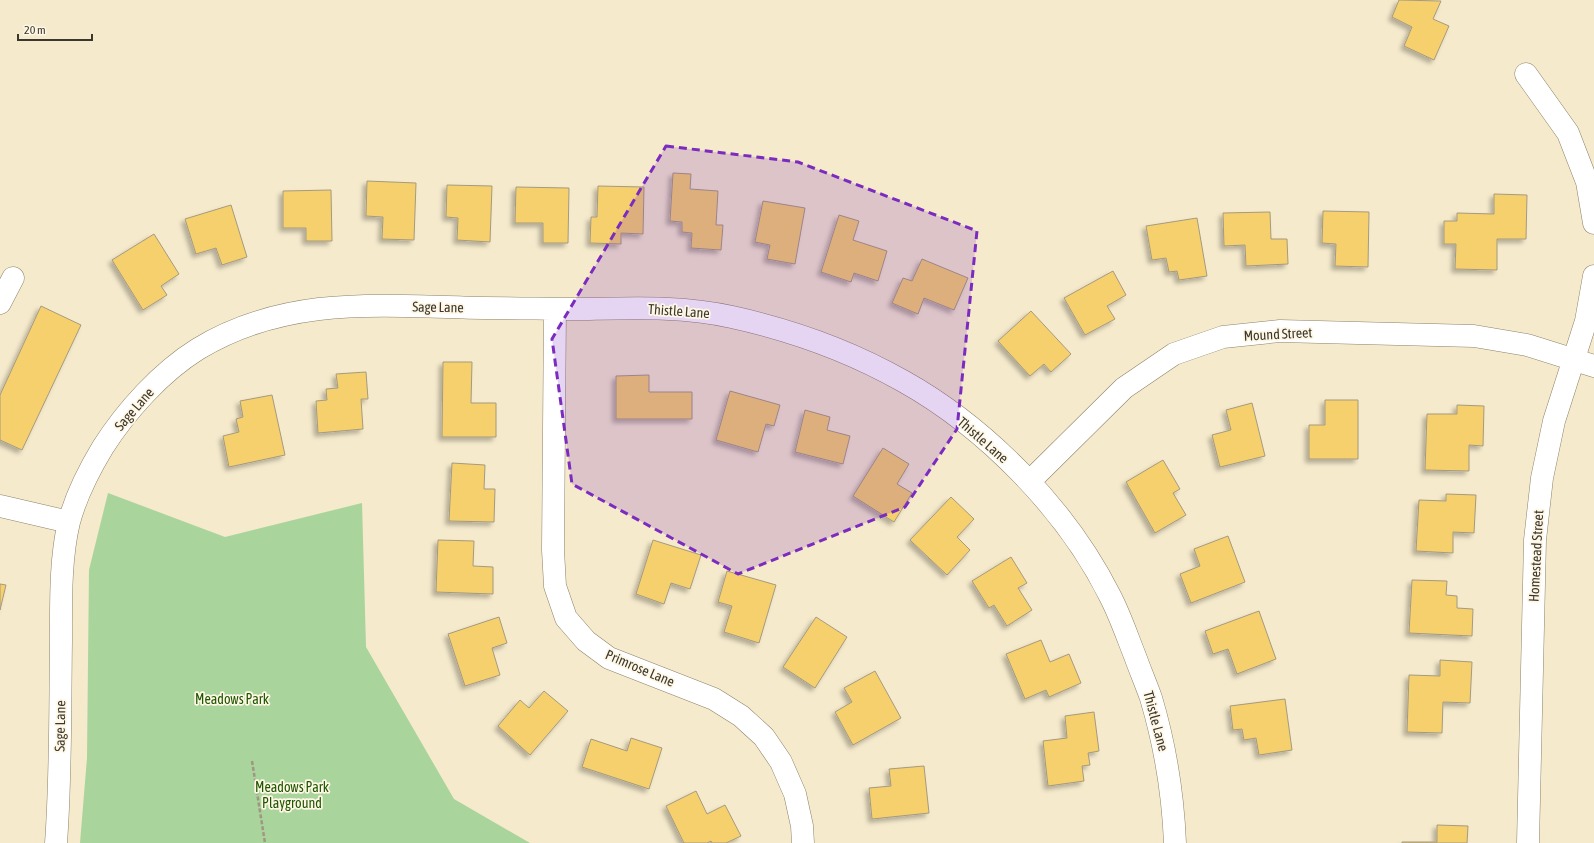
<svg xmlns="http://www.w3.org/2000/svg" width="1594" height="843" viewBox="0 0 1594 843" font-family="'Asap Condensed',sans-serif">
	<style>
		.green { fill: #a9d49b }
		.building { fill: #f5d06d; stroke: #a59a7f; filter: url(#shadow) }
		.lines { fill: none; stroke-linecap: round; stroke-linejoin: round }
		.minor-casing { stroke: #8d8268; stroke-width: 23 }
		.path { stroke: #9f9782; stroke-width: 2.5; stroke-dasharray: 4 2; stroke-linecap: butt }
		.minor { stroke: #fff; stroke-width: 22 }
		.marked { fill: #7b2cbf; fill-opacity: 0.2; stroke: #7b2cbf; stroke-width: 3; stroke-dasharray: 8 5; stroke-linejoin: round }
		.labels { text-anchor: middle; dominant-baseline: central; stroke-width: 3.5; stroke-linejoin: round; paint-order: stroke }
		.street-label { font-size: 14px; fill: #3c372c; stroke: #fef7e6 }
		.park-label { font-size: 14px; fill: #1f5600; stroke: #fef7e6 }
	</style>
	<defs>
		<filter id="shadow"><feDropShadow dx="-3.5" dy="3.5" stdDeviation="2" flood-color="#0004"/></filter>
	</defs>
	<rect width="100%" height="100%" fill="#f5eacc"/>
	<path class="green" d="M108,493L225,537L362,503L366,647L454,799L530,843H80L87,758L89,570Z"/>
	<path class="building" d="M1399,0L1441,1L1433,19L1449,26L1434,60L1404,46L1412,27L1392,17Z
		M673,173L691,174L690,189L718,191L716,225H723L721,250L691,248L692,233L682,232V222L670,221Z
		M367,181L416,183L414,240L382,239L383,217L366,216Z
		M447,185L492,186L490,242L457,240L458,218L446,217Z
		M598,186L644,187L643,234L621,233V244L590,243L591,217H597Z
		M516,187L569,188L568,243H543V223H515Z
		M331,190L332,241H306V228H283V191Z
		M1494,194L1527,195L1526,239H1497V270L1455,269L1456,244H1444V221H1457V213L1494,214Z
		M763,201L805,208L795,264L767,259L770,245L755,242Z
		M231,205L247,257L222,265L216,248L196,254L185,219Z
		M1323,211L1369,212L1368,267L1335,266L1336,244L1322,243Z
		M1270,212L1271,239H1287L1288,264L1246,266L1245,245L1224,246L1223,213Z
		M839,215L859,221L853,240L887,251L878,281L854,273L851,282L821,272Z
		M1197,218L1207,276L1179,280L1177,271L1169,272L1166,258L1152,260L1146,226Z
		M154,234L179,274L161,286L167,295L143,310L112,260Z
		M922,259L968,278L954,310L924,298L918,314L892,303L903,278L912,281Z
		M1113,271L1126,295L1107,306L1115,319L1085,335L1064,298Z
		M41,306L81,325L22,450L0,440V395Z
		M1031,311L1071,354L1051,372L1044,364L1030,376L998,341Z
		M443,362H472L471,403H496V437H442Z
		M366,372L368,399H361L363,429L318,433L316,401L327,400L326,389L338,388L336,374Z
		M649,375V392H692V419H616V376Z
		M730,391L780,405L774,426L766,424L758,452L716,440Z
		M272,395L285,455L229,467L223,436L239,432L236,419L243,417L240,401Z
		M1325,400H1358V459H1309V425H1325Z
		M1252,403L1265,456L1220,467L1212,435L1231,430L1226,410Z
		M1457,405L1484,406L1483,446L1469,445V471L1425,470L1427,414H1457Z
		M805,410L830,417L827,430L850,436L843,464L795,452Z
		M883,448L909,464L897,484L912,493L894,522L853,496Z
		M1163,460L1180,489L1173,493L1186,515L1155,533L1126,482Z
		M452,463L485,465L484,489H495L494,522L449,521Z
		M1446,494L1476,495L1474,533L1453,532V553L1416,551L1419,500L1446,501Z
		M951,497L974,519L957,537L970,550L947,575L910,540Z
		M1228,536L1245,582L1191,603L1180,574L1200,566L1194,549Z
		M438,540L474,541L473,566L493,567V594L436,592Z
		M653,540L701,555L690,589L671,583L664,604L636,594Z
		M1011,557L1027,583L1018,588L1032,610L1007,626L994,605L989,608L972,581Z
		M727,571L776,585L759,643L724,632L732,606L718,602Z
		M1412,580L1447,581L1446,595L1457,596V608L1473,609L1472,636L1409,633Z
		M0,584L6,585L0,610Z
		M1259,611L1276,659L1237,674L1228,649L1213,654L1205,631Z
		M499,617L507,643L492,648L500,675L465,686L448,634Z
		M816,617L847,637L815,688L783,667Z
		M1041,640L1050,662L1069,654L1081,683L1049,697L1046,690L1025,699L1006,654Z
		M1440,660L1472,662L1470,703L1443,702L1442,733L1407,732L1409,675L1440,676Z
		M875,671L901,718L853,745L835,712L852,702L844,688Z
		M544,691L568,711L530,755L498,726L520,700L529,708Z
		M1285,699L1292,750L1259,755L1256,738L1244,740L1242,729L1233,730L1230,706Z
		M1094,712L1099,751L1088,753L1090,765L1082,766L1084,781L1048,786L1043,741L1067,738L1065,716Z
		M631,738L662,748L649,789L582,767L591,739L627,751Z
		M924,766L929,813L872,819L869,788L891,786L889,769Z
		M696,791L707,814L725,805L741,836L726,843H712L711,841L707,843H684L666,806Z
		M1437,825L1468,826L1467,843H1402V842H1437Z"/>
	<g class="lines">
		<g class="minor-casing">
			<path id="minor" d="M1526,74L1568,133L1587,182L1594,223
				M0,303L13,278
				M555,309L553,550L555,586L566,618L586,641L609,658L714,699L741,716L764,737L781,762L795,794L802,826L803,843
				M1030,481L1124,388L1174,354L1223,337L1280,331L1474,336L1527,345L1594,366
				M0,506L69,522
				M56,843C61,776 60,708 61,641C61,604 60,559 69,522C76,496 89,470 103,447C126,411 161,372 198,349C234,327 278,314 319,309C374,303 430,307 484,308C518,308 552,309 585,309C634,308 684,306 732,317C791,330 850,351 903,381C987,428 1067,510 1110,596C1120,615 1127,636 1135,656C1140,670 1146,684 1151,698C1165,745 1173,795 1175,843
				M1528,843L1535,540L1542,478L1554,421L1586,321L1594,276"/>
		</g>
		<path class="path" d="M252,761L265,843"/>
		<use href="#minor" class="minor"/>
	</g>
	<path class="marked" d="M666,146L798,162L977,231L957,429L905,507L738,574L572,484L552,339Z"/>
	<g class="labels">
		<g class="street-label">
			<text transform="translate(438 307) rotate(1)">Sage Lane</text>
			<text transform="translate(679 311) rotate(4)">Thistle Lane</text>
			<text transform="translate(1278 334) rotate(-3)">Mound Street</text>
			<text transform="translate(134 409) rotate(-49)">Sage Lane</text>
			<text transform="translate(983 440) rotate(41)">Thistle Lane</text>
			<text transform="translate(1536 556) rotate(-87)">Homestead Street</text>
			<text transform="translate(640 668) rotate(23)">Primrose Lane</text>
			<text transform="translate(1156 721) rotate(75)">Thistle Lane</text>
			<text transform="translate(60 726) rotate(-89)">Sage Lane</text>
		</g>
		<g class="park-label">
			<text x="232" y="699">Meadows Park</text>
			<text x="292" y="787">Meadows Park<tspan x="292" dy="16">Playground</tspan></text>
		</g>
	</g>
	<path d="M18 34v6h74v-6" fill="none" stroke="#3c372c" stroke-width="2"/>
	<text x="24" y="34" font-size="12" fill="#3c372c" stroke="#fef7e6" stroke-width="3" paint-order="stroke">20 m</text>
</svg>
